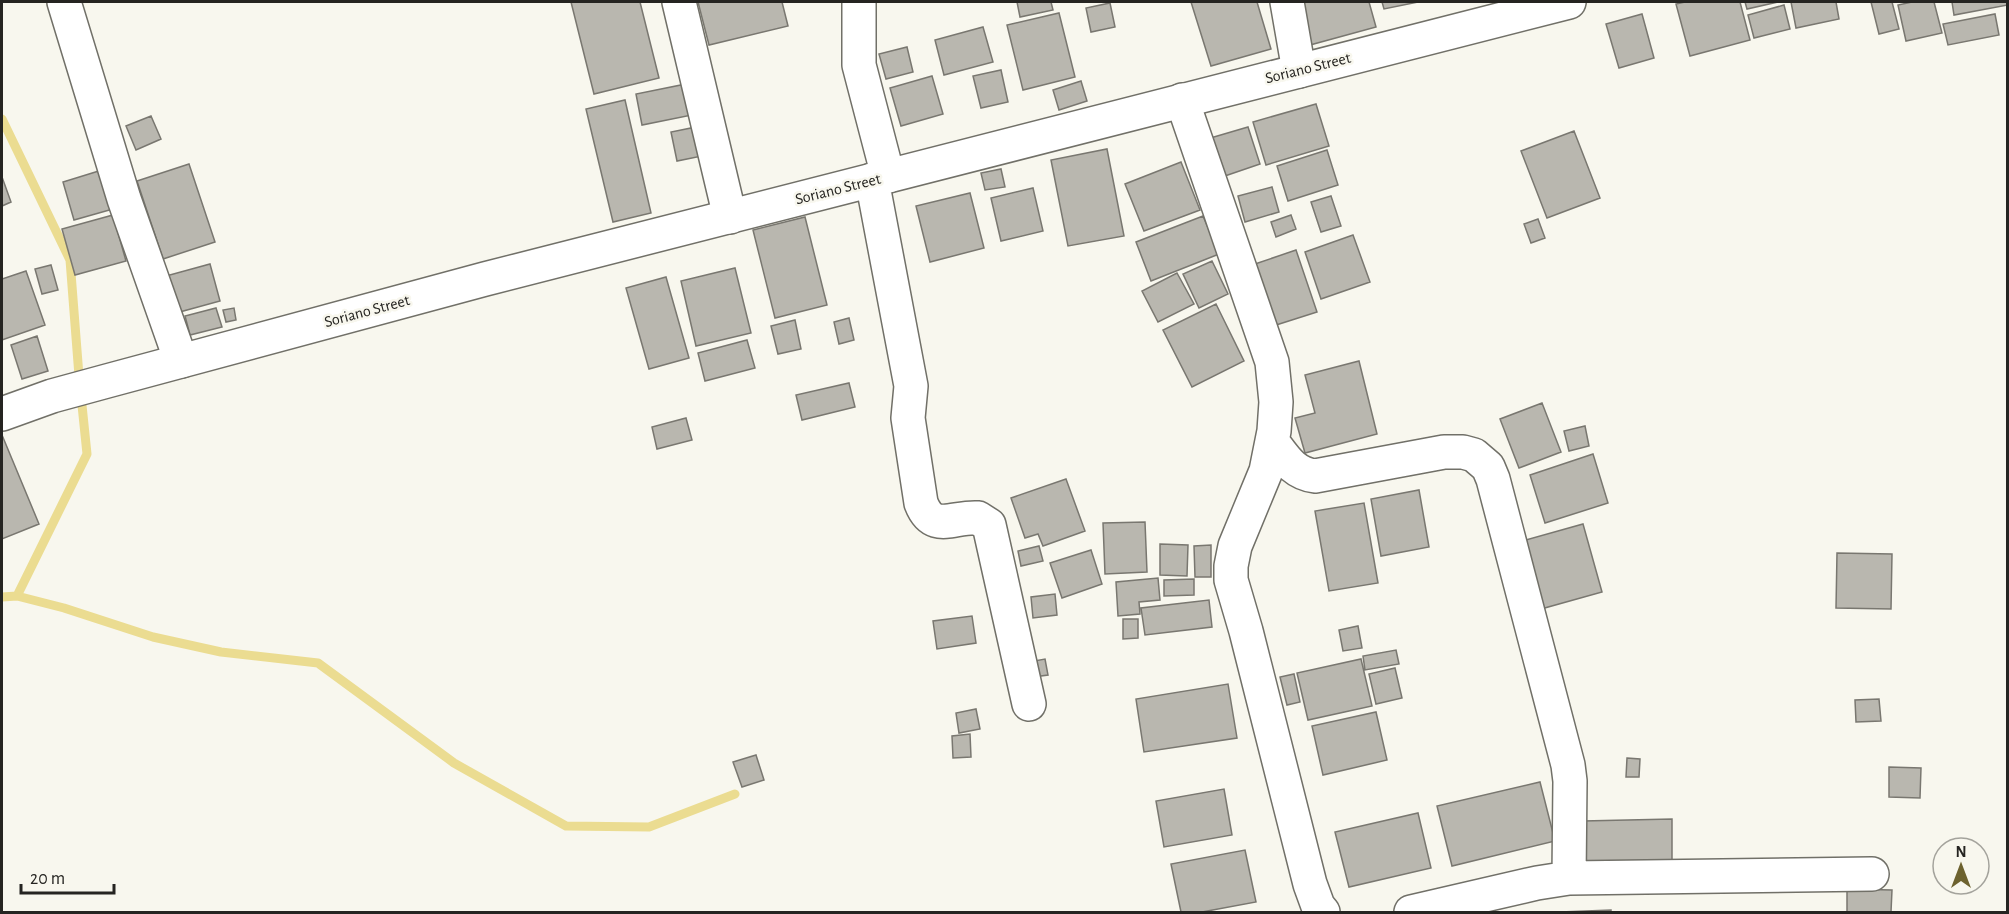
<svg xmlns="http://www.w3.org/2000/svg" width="2009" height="914" viewBox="0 0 2009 914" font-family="'Alegreya Sans',sans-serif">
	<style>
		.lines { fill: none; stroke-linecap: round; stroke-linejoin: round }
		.stream { stroke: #ebdc91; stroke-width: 9 }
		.building { fill: #b9b7af; stroke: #797770; stroke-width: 1.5 }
		.minor-casing { stroke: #717068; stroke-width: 36 }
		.major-casing { stroke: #717068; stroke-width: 36 }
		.minor { stroke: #fff; stroke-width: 33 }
		.major { stroke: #fff; stroke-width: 33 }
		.labels { text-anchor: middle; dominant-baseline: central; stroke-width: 5; stroke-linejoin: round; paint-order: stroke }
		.street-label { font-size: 16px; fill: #252421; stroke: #f8f7ee }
	</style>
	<rect width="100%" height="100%" fill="#f8f7ee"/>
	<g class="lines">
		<path class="stream" d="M2,119L70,260L79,376L87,454L17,596
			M2,597L17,596L64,608L153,637L221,652L318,663L454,763L566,826L649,827L735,794"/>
	</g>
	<path class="building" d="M571,2H640L659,78L594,94Z
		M698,2H782L788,26L709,45Z
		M1017,2H1051L1053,10L1020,17Z
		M1191,2H1257L1271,49L1211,66Z
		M1298,2H1369L1376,27L1310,45Z
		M1382,2H1418L1384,9Z
		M1685,2H1740L1750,40L1690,56L1676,4Z
		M1745,2H1778L1747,9Z
		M1791,2H1836L1839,19L1796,28Z
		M1871,2H1892L1899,29L1879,34Z
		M1912,2H1934L1942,33L1906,41L1898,5Z
		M1952,2H2008V5L1954,15Z
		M1110,3L1115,27L1091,32L1086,8Z
		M1784,5L1790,29L1754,38L1748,15Z
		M1059,13L1075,77L1023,90L1007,25Z
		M1642,14L1654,58L1619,68L1606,24Z
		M1995,14L1999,35L1948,45L1943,24Z
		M983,27L993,62L944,75L935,40Z
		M907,47L913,72L886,79L879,54Z
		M1001,70L1008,102L981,108L973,76Z
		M932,76L943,114L901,126L890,88Z
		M1081,81L1087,101L1059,110L1053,90Z
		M686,84L692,115L642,125L636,94Z
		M625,100L651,213L613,222L586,109Z
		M1316,104L1329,146L1266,165L1253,122Z
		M151,116L161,139L136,150L126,126Z
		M696,127L702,156L677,161L671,132Z
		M1248,127L1260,164L1219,178L1207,139Z
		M1574,131L1600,198L1547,218L1521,151Z
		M1107,149L1124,236L1068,246L1051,160Z
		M1327,150L1338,185L1288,201L1277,166Z
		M1181,162L1200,210L1144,231L1125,184Z
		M189,164L215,242L163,259L137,181Z
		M1001,169L1005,187L985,190L981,173Z
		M102,170L113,209L74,220L63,182Z
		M2,177L11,202L2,206Z
		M1272,187L1279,212L1245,222L1238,196Z
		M1033,188L1043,231L1001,241L991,198Z
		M970,193L984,248L930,262L916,206Z
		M1331,196L1341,226L1321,232L1311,202Z
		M113,215L126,261L75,275L62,229Z
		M1291,215L1296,229L1276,237L1271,222Z
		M1203,216L1219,254L1151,281L1136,242Z
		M805,217L827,305L775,318L753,230Z
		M1538,219L1545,238L1531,243L1524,224Z
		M1353,235L1370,282L1321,299L1305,252Z
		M1296,250L1317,312L1273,326L1252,265Z
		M1212,261L1228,294L1199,308L1183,274Z
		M210,264L220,301L176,313L166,276Z
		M51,265L58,290L42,294L35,269Z
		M735,268L751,333L696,346L681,281Z
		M26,271L45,325L2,340V279Z
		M1177,273L1194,304L1158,322L1142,291Z
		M666,277L689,358L649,369L626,288Z
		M1216,304L1244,361L1192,387L1163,330Z
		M216,308L222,327L190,335L185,316Z
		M234,308L236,320L226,322L223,310Z
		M849,318L854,340L839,344L834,322Z
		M795,320L801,349L778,354L771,326Z
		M37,336L48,371L22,379L11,345Z
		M747,340L755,368L705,381L698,353Z
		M1359,361L1377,434L1305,453L1295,418L1315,413L1305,375Z
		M849,383L855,407L802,420L796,395Z
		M1542,403L1561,452L1519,468L1500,419Z
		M686,418L692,440L657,449L652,427Z
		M1585,426L1589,446L1569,451L1564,431Z
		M2,435L39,524L2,539Z
		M1593,454L1608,503L1545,523L1530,475Z
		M1066,479L1085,531L1043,546L1038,534L1025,538L1011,498Z
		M1419,490L1429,547L1381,556L1371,499Z
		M1364,503L1378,583L1329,591L1315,511Z
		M1145,522L1147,572L1105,574L1103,523Z
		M1583,524L1602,592L1541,609L1522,541Z
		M1160,544L1188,545L1187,576L1160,575Z
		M1211,545V577H1195L1194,546Z
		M1039,546L1043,561L1021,566L1018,551Z
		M1091,550L1102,584L1062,598L1050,563Z
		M1837,553L1892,554L1891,609L1836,608Z
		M1158,578L1160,600L1139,602L1140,614L1118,616L1116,582Z
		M1194,579V595L1164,596V580Z
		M1055,594L1057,615L1033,618L1031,597Z
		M1209,600L1212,627L1145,635L1141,608Z
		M972,616L976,643L937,649L933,621Z
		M1123,619H1138V638L1123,639Z
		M1358,626L1362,648L1343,651L1339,630Z
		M1396,650L1399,664L1365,670L1363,656Z
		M1045,659L1048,675L1026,678L1023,663Z
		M1361,659L1372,706L1308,720L1297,673Z
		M1395,668L1402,698L1376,704L1369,674Z
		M1294,674L1300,702L1287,705L1280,677Z
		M1228,684L1237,738L1144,752L1136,699Z
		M1879,699L1881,721L1856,722L1855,700Z
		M976,709L980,729L959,733L956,713Z
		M1376,712L1387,760L1323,775L1312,726Z
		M970,734L971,757L953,758L952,736Z
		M756,755L764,780L742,787L733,762Z
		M1627,758L1640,759L1639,777H1626Z
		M1889,767L1921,768L1920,798L1889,797Z
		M1540,782L1555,841L1452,866L1437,806Z
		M1224,789L1232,835L1164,847L1156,801Z
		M1418,813L1431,868L1349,887L1335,832Z
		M1672,819V866L1584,867L1583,821Z
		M1245,850L1256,902L1202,912H1181L1171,864Z
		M1847,889L1892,890L1891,912H1847Z
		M1611,910V912H1560Z"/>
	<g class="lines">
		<g class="minor-casing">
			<path id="minor" d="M64,2L124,199L181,361
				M679,2L730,217
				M859,2V65L888,176
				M1287,2L1299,71
				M1182,100L1272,362L1276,402L1274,431L1266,471L1235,546L1231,566V580L1246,631L1310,884L1318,906L1323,912
				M872,180L911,386L908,418L921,503C933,534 953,516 978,518L989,525L1029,704
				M1272,441C1285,458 1293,473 1315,476L1444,452H1463L1474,455L1488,467L1493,479L1568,765L1570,781L1569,878
				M1411,912L1537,883L1569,878L1872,874"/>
		</g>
		<g class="major-casing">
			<path id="major" d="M2,414L52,396L107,381L485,279L1569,2"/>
		</g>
		<use href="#minor" class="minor"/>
		<use href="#major" class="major"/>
	</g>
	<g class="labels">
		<g class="street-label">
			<text transform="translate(1308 68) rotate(-14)">Soriano Street</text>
			<text transform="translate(838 189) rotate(-14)">Soriano Street</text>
			<text transform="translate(367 311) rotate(-15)">Soriano Street</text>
		</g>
	</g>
	<rect width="2009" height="914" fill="none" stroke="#252421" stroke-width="6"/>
	<g transform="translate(1961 866)"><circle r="28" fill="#f8f7ee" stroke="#a4a39c" stroke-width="1.5"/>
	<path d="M0-4.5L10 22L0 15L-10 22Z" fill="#6d622f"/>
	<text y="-9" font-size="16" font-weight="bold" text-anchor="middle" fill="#252421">N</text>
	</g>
	<path d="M21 884v9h93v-9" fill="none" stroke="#252421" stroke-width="3"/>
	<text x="30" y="884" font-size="18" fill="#252421" stroke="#f8f7ee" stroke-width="4.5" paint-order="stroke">20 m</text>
</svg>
